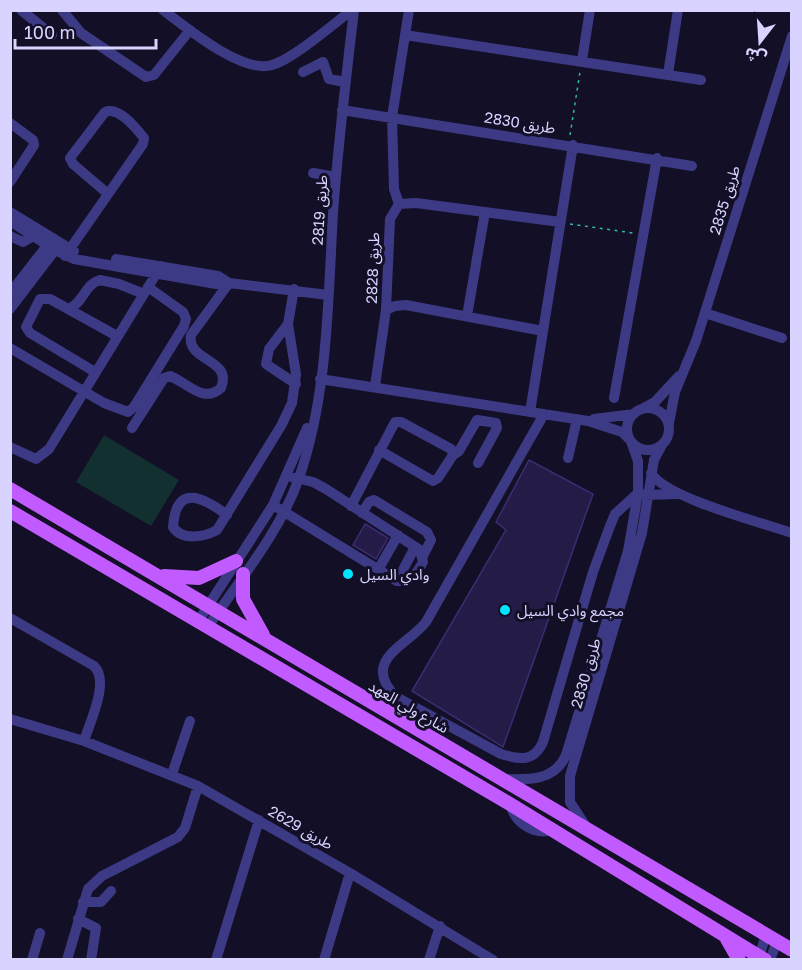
<svg xmlns="http://www.w3.org/2000/svg" width="802" height="970" viewBox="0 0 802 970" font-family="'Golos Text','Noto Sans Arabic',sans-serif">
	<style>
		.pitch { fill: #12302f }
		.building { fill: #241b47; stroke: #3b2d73; stroke-width: 1.5 }
		.lines { fill: none; stroke-linecap: round; stroke-linejoin: round }
		.path { stroke: #2fb8b0; stroke-width: 1.5; stroke-dasharray: 3 4.5; stroke-linecap: butt }
		.minor { stroke: #3d3a85; stroke-width: 10 }
		.major { stroke: #c25bff; stroke-width: 14 }
		.poi-dot { fill: #00e5ff; stroke: #130f26; stroke-width: 2 }
		.labels { text-anchor: middle; dominant-baseline: central; stroke-width: 6; stroke-linejoin: round; paint-order: stroke }
		.street-label { font-size: 15px; fill: #d9d4ff; stroke: #130f26 }
		.poi-label { font-size: 15px; fill: #d9d4ff; stroke: #130f26; text-anchor: start }
	</style>
	<rect width="100%" height="100%" fill="#130f26"/>
	<path class="pitch" d="M104,435L179,480L151,526L76,482Z"/>
	<path class="building" d="M529,460L593,494L503,747L412,691L506,530L496,522Z
		M365,524L388,538L376,559L353,545Z"/>
	<g class="lines">
		<path class="path" d="M570,135L580,72
			M570,224L633,233"/>
		<path class="minor" d="M21,10L52,35
			M62,10L81,33L146,77L154,75L190,30
			M163,10C187,28 242,74 272,65C293,59 332,25 352,10
			M405,35L701,80
			M582,60L590,10
			M303,72L323,62L329,79L345,82
			M668,74L678,10
			M342,110L692,166
			M10,123L33,140L34,145L10,182
			M313,173L336,177
			M399,204L394,189L392,117L409,10
			M10,212L74,251
			M10,221L55,250L74,259L216,284L229,283L328,295
			M10,236L23,242L39,233
			M65,256L143,144L144,138C136,128 119,106 105,112L70,158L73,164L107,193
			M116,259L218,276L229,283
			M10,293L50,242
			M10,309L59,245
			M69,309C85,301 84,285 100,280L119,284L144,294
			M386,310L395,306L406,305L543,331
			M705,313L782,338
			M467,316L485,212
			M288,324L269,349L266,364L296,384
			M10,348L104,403L128,412L134,407L184,326L186,319L183,312L148,287
			M95,372L30,333L26,327L40,299H50L117,336
			M320,379L588,421L622,432L631,441L638,461V493L628,551L566,755C555,781 528,780 504,779
			M375,386L386,310L390,219L399,204L416,203L560,222
			M614,398L657,158
			M627 429a21 21 0 1 1 42 0a21 21 0 1 1-42 0Z
			M642,409L655,402L679,376
			M530,412L573,145
			M544,414L426,622C407,646 360,660 396,697L501,754C520,760 534,762 543,742L593,572L610,526L615,514L638,493L645,495L678,494
			M594,419L634,414
			M669,423L675,392L696,341L792,36
			M132,428L164,378L170,376C188,383 203,404 221,388C233,358 186,362 191,335L229,283
			M10,447L36,459L49,449L161,266
			M453,455L459,451L477,420L496,423L497,428L478,463
			M568,458L577,419
			M651,473C666,498 760,522 792,533
			M273,505L397,581C412,582 416,574 423,562L420,550L326,489L313,482L287,476
			M351,506L395,422H401L451,449L453,455L438,478L433,481L379,450
			M362,513L369,502L374,500L427,532L431,540L423,556
			M227,515C203,497 176,483 173,527C182,541 205,537 217,530L281,426L292,403L296,374L288,324L294,289
			M378,570L398,535
			M397,581L415,547
			M10,618L94,666C110,681 90,722 84,741
			M197,623L273,505L307,428
			M207,628C239,581 280,532 299,478C328,395 328,301 333,213C338,145 346,78 354,10
			M10,719L84,741L198,786L350,873L493,960
			M172,774L190,721
			M510,804C515,823 534,836 553,830
			M585,825L570,802V776L642,533L654,460L662,445
			M83,902H101L111,891
			M78,919L96,928L91,960
			M32,960L40,933
			M67,960L88,889L102,876L178,837L185,828L198,786
			M216,960L259,820
			M324,960L350,873
			M429,960L440,926
			M758,960L766,935
			M770,960L777,941"/>
		<path class="major" d="M10,489L792,950
			M10,511L510,804L765,960
			M243,574V599L263,635
			M164,576L199,578L236,561
			M727,939L739,960"/>
	</g>
	<g class="poi-dot">
		<circle cx="348" cy="574" r="6"/>
		<circle cx="505" cy="610" r="6"/>
	</g>
	<g class="labels">
		<g class="street-label">
			<text transform="translate(520 122) rotate(9)">طريق 2830</text>
			<text transform="translate(724 200) rotate(-73)">طريق 2835</text>
			<text transform="translate(319 210) rotate(-86)">طريق 2819</text>
			<text transform="translate(372 268) rotate(-88)">طريق 2828</text>
			<text transform="translate(585 673) rotate(-74)">طريق 2830</text>
			<text transform="translate(409 706) rotate(30)">شارع ولي العهد</text>
			<text transform="translate(301 827) rotate(30)">طريق 2629</text>
		</g>
		<g class="poi-label">
			<text x="360" y="574">وادي السيل</text>
			<text x="517" y="610">مجمع وادي السيل</text>
		</g>
	</g>
	<rect width="802" height="970" fill="none" stroke="#d9d4ff" stroke-width="24"/>
	<g transform="translate(760 42) rotate(197)" stroke="#130f26" stroke-width="4.5" paint-order="stroke">
	<path d="M0-4.5L10 22L0 15L-10 22Z" fill="#d9d4ff"/>
	<text y="-9" font-size="16" font-weight="bold" text-anchor="middle" fill="#d9d4ff">ش</text>
	</g>
	<path d="M15 39v9h141v-9" fill="none" stroke="#d9d4ff" stroke-width="3"/>
	<text x="24" y="39" font-size="18" fill="#d9d4ff" stroke="#130f26" stroke-width="4.5" paint-order="stroke">100 m</text>
</svg>
